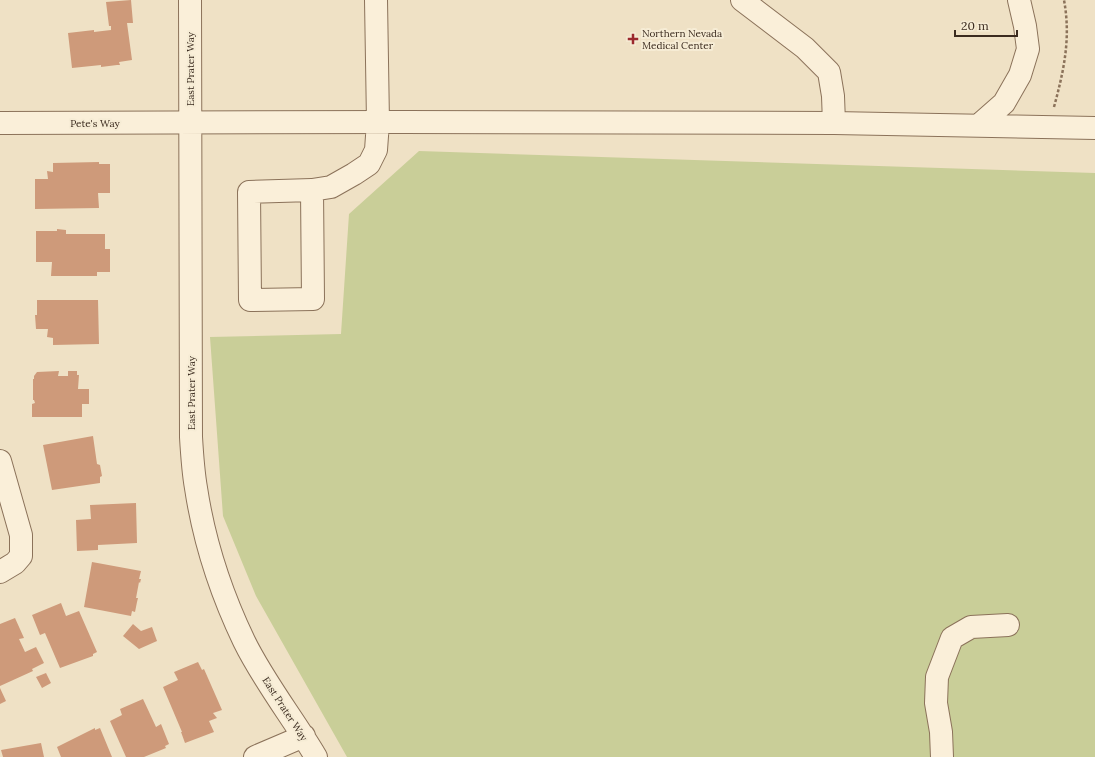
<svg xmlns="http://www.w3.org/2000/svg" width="1095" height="757" viewBox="0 0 1095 757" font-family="Lora,serif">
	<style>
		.green { fill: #c9ce98 }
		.building { fill: #ce9a7a }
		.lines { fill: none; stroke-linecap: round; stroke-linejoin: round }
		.minor-casing { stroke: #8b725a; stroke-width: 24 }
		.path { stroke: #8b725a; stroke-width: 2.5; stroke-dasharray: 3 2; stroke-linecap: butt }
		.minor { stroke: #faefd9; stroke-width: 22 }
		.poi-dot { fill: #9b292e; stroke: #f6ecd5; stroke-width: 1.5 }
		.labels { text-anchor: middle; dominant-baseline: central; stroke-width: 4; stroke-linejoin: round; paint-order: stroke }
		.poi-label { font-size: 10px; fill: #3b2b1f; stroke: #f6ecd5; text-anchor: start }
		.street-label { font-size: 10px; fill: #3b2b1f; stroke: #f6ecd5 }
	</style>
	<rect width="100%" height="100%" fill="#efe1c5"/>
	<path class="green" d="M419,151L1095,173V757H347L256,596L223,516L210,337L341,334L349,214Z"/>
	<path class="building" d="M131,0L133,23H127L132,60L119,62L120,65H117L101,67V65L72,68L68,33L94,30V32L111,30V26H109L106,2Z
		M99,162V164H110V193H98L99,208L35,209V179H48L47,171L53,172V163Z
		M57,229L66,230V234H105V249H110V272H97V276H51L52,262H36V231H57Z
		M37,300H98L99,344L53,345V338L47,337L48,329H36L35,315H37Z
		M59,371L58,376H68V371H77V375H79L78,389H89V404H82V417H32V404L35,403L34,400H33V379H34V376L37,372Z
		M93,436L97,464L100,465L102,476L100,477V483L52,490L43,445Z
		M136,503L137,543L98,545V550L77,551L76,520L91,519L90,505Z
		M92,562L141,571L139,579H141L140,583L139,582L136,598H138L137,602L135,612L132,611L131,616L84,607Z
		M61,603L66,616L79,611L97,652L93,654V656L60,668L45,633L40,635L32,615Z
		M15,618L24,638L19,639L25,652L36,647L44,663L32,669L33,671L0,686V624Z
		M133,624L141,631L152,627L157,641L139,649L123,636Z
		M198,662L202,670L204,669L222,710L213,713L217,718L209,721L214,732L185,743L181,732H182L163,687L178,680L174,672Z
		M46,673L51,683L42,688L36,677Z
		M0,688L6,701L0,704Z
		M143,699L156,727L161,724L169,744L165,746L166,748L144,757H126L110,721L122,715L120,709Z
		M95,728V730L100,728L112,757H61L57,747Z
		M41,743L44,757H3L1,750Z"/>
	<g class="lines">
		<g class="minor-casing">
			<path id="minor" d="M190,0L191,437C192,454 193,471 196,488C204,541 221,593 244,641C264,682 293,718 316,757
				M742,0L805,48L829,72L833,96L834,123
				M0,123L402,122L834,123L1095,128
				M979,125L1004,103L1020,75L1028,49L1025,26L1019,0
				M312,190L249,192L250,300L313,299L312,190L331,187L354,174L369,164L376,150L378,122L376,0
				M0,461L21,535V556
				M0,572L15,563L21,556
				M255,757L304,736
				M942,757L941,732L936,703L937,677L952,638L971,627L1008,625"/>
		</g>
		<path class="path" d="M1054,107C1064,70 1071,38 1064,0"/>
		<use href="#minor" class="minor"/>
	</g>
	<path class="poi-dot" d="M631 33h4v4h4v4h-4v4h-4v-4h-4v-4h4z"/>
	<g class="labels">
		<g class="poi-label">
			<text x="642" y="33">Northern Nevada<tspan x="642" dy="12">Medical Center</tspan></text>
		</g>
		<g class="street-label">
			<text transform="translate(190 69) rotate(-90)">East Prater Way</text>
			<text x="95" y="123">Pete's Way</text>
			<text transform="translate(191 393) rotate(-90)">East Prater Way</text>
			<text transform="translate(285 709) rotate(57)">East Prater Way</text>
		</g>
	</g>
	<path d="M955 30v6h62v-6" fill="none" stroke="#3b2b1f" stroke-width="2"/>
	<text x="961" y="30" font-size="12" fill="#3b2b1f" stroke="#f6ecd5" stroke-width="3" paint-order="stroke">20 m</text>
</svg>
